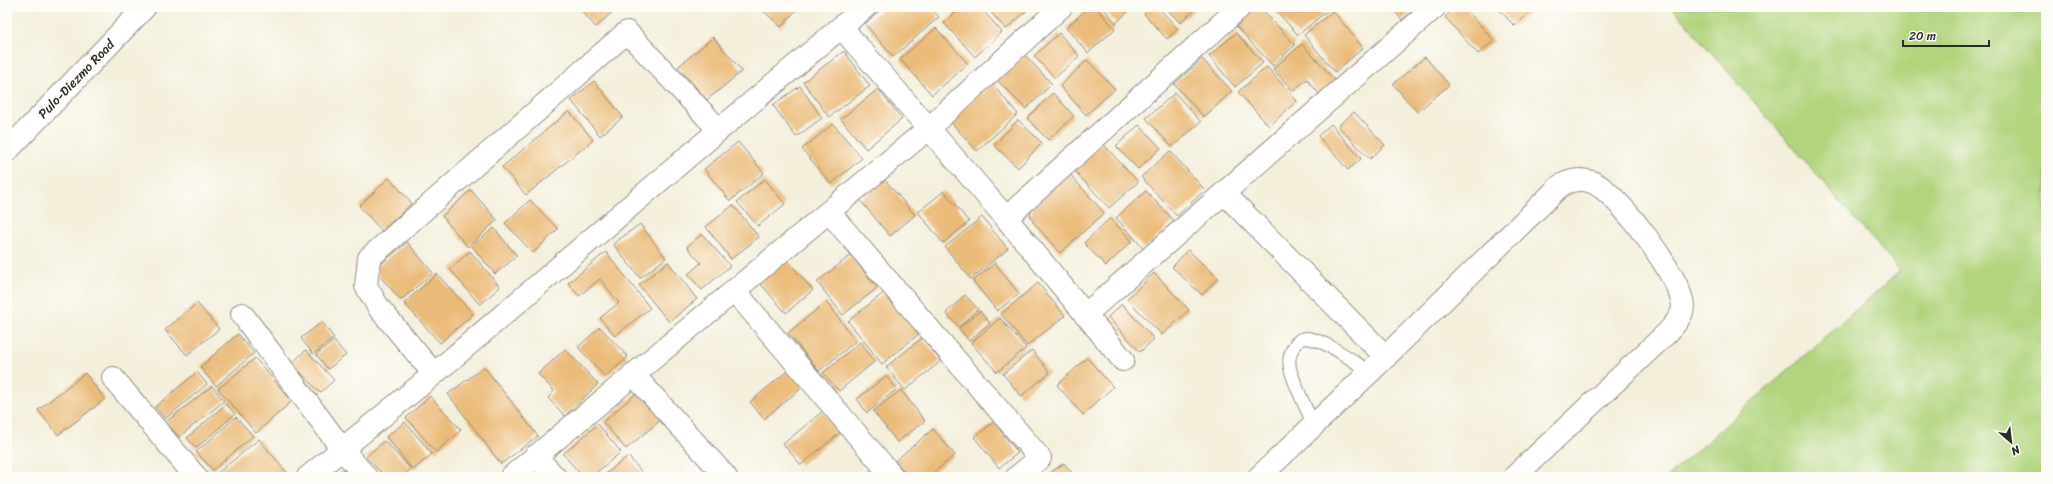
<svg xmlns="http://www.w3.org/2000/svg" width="2053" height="484" viewBox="0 0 2053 484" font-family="Sriracha,sans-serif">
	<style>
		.green { fill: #b1d47d; stroke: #6e8054 }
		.building { fill: #ebbb79 }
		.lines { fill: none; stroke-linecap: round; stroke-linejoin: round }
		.service-casing { stroke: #908d83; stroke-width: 14 }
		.minor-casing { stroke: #908d83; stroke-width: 24 }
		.secondary-casing { stroke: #908d83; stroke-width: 24 }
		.service { stroke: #fff; stroke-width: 12 }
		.minor { stroke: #fff; stroke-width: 22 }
		.secondary { stroke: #fff; stroke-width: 22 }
		.labels { text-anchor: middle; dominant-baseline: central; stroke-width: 3.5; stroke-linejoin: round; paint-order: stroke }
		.street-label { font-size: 13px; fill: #2b2b2b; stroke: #fdfcf7 }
	</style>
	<rect width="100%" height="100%" fill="#fdfcf7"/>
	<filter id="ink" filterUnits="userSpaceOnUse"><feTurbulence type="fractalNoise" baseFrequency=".025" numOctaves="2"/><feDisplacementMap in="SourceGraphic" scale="8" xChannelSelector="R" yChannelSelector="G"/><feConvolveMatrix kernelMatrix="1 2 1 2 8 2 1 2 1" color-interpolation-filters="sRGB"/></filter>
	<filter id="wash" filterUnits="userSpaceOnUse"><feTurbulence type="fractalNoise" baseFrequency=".012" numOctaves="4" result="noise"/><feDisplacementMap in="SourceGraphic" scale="16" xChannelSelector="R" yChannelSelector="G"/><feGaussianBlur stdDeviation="0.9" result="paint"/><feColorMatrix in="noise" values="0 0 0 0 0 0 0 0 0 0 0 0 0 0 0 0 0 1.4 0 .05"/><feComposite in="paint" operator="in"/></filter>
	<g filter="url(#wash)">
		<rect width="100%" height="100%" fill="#f4efdb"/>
		<path class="green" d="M1672,7H2046V477H1667L1900,271Z"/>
		<g id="blocks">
			<path class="building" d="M578,7H618L596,27Z
				M759,7H799L781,27Z
				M884,7H934L932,9L939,17L893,57L865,24Z
				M962,7H980L1002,32L975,57L944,23Z
				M986,7H1031L1006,29Z
				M1089,7H1096L1115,29L1088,53L1066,28Z
				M1103,7H1133L1116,23Z
				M1151,7H1158L1178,29L1167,39L1144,14Z
				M1165,7H1198L1180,23Z
				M1257,7H1260L1295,45L1273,66L1236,26Z
				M1273,7H1327L1329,9L1298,35Z
				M1391,7H1417L1402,20Z
				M1457,7H1464L1494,41L1478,54L1445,17Z
				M1496,7H1535L1515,26Z
				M1333,11L1363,48L1335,72L1304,35Z
				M936,28L968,64L932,95L900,59Z
				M1059,33L1079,56L1055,78L1034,56Z
				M1236,33L1263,63L1235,87L1209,56Z
				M713,37L742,71L707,100L678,67Z
				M1302,44L1335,80L1319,94L1307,79L1293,91L1273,69Z
				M844,51L870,86L829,117L803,82Z
				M1024,54L1052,84L1026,109L997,80Z
				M1425,57L1449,85L1417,112L1393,84Z
				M1202,59L1232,91L1204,117L1174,84Z
				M1087,60L1115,89L1086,115L1060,86Z
				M1267,67L1297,101L1269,126L1238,92Z
				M594,81L623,117L600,136L571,100Z
				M992,84L1018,114L977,151L949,120Z
				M800,86L822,118L796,137L773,105Z
				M878,89L902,119L866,149L841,119Z
				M1053,93L1074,116L1048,140L1027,118Z
				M1175,93L1201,122L1172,147L1146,118Z
				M569,111L593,140L526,195L502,167Z
				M1354,112L1385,145L1370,159L1338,126Z
				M1018,120L1042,143L1018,168L994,145Z
				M833,124L862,158L831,184L802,149Z
				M1331,124L1361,159L1348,170L1318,136Z
				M1139,125L1161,148L1138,169L1116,146Z
				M738,142L764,173L730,201L704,169Z
				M1103,144L1138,182L1109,208L1074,170Z
				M1170,151L1205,190L1177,216L1141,177Z
				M1069,173L1104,213L1060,253L1033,222L1030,214L1034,206Z
				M389,178L412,203L382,231L359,206Z
				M765,179L785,204L758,226L737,202Z
				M885,180L915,215L890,236L860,200Z
				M471,190L497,220L468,247L442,216Z
				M944,191L969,222L943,243L918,212Z
				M1146,191L1174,221L1144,249L1116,218Z
				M530,200L558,229L533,253L505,223Z
				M733,205L759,237L731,259L706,227Z
				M982,217L1008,249L971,279L945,247Z
				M1110,218L1132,241L1106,266L1084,243Z
				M640,224L666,258L640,278L613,244Z
				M494,228L517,256L495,274L472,246Z
				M702,234L730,266L702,290L688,274L701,263L687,247Z
				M407,242L433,273L401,300L374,270Z
				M1188,250L1218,278L1202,295L1172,267Z
				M470,251L500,287L480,305L450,269Z
				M606,252L650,308L615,336L600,318L619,303L600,279L579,296L568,283Z
				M851,255L877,288L843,315L817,282Z
				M786,259L813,290L786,313L759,282Z
				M668,262L697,299L669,322L639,285Z
				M995,263L1019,294L997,311L973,281Z
				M1154,273L1189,310L1162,335L1127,299Z
				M437,274L473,314L440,343L404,303Z
				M1038,283L1065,316L1027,346L1001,314Z
				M886,291L920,333L882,364L848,321Z
				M965,295L978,309L959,327L946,313Z
				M826,302L856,341L819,371L788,333Z
				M197,303L219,329L187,355L165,330Z
				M1122,304L1154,339L1140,352L1108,317Z
				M980,311L990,323L969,341L959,328Z
				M1000,318L1026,348L997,372L971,343Z
				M322,322L334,338L313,354L301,338Z
				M600,327L628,357L605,377L578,347Z
				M238,334L254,353L216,386L200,367Z
				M922,338L941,361L905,390L886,367Z
				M334,341L346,355L328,369L316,354Z
				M860,342L875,361L839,391L823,373Z
				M565,349L598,384L565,416L548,398L554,391L538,374Z
				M306,350L334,380L320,393L292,363Z
				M1032,350L1050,373L1021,396L1003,374Z
				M255,358L292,401L256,433L218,389Z
				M1087,358L1113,387L1083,415L1057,385Z
				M484,367L538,436L501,464L448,394Z
				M791,368L805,385L764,419L750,402Z
				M197,372L207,384L165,419L155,407Z
				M85,373L105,399L58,435L38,410Z
				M886,376L897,389L867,413L857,399Z
				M212,386L224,401L179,437L166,422Z
				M640,390L664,417L626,449L603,422Z
				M901,390L925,421L897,442L873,411Z
				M430,396L461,430L436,452L406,418Z
				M226,404L235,414L196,448L187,438Z
				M823,411L841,432L801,465L783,444Z
				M236,417L253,436L213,470L196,452Z
				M405,422L432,454L413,470L386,437Z
				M994,422L1018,453L999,468L974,437Z
				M598,424L621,452L591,477H583L563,454Z
				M933,429L955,455L928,477H909L895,461Z
				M259,439L287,473L282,477H216L214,476Z
				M384,441L411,469L402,477H385L366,457Z
				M628,456L646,477H602Z
				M1064,463L1075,477H1045Z
				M346,468L353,477H335Z
				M872,469L879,477H863Z"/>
		</g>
	</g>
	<g filter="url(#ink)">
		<use href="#blocks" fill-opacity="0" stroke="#908d83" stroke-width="1"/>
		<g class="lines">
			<g class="service-casing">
				<path id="service" d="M1314,426C1306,408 1297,390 1291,372C1288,363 1289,355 1293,348C1296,342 1301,338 1307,338C1326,340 1354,362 1370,372"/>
			</g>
			<g class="minor-casing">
				<path id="minor" d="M842,28L1006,218L1123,360
					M1224,193L1386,357
					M829,212L1040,458L1017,477
					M1006,218L1240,7
					M734,290L893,477
					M242,314L342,449L366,477
					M1085,315L1435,7
					M434,374L379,308L366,286L369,258L627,32L719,130
					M633,374L726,477
					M113,378L196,477
					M535,456L555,477
					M308,477L434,374L719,130L865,7
					M511,477L929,128L1061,7
					M1259,477L1370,372L1560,186C1570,180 1580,178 1592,182C1617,191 1682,279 1683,306C1683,316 1674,325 1668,332L1514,477"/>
			</g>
			<g class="secondary-casing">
				<path id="secondary" d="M7,151L145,7"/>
			</g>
			<use href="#service" class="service"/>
			<use href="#minor" class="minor"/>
			<use href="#secondary" class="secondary"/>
		</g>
	</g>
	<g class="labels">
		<g class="street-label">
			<text transform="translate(76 79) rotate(-46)">Pulo-Diezmo Road</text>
		</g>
	</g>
	<rect width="2053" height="484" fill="none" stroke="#fdfcf7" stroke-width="24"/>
	<g transform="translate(2011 442) rotate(152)" stroke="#fdfcf7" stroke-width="3" paint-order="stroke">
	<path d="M0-3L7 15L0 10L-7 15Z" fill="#2b2b2b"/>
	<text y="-6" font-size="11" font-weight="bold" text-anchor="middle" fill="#2b2b2b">N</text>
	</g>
	<path d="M1903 40v6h86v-6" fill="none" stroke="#2b2b2b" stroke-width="2"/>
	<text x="1909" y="40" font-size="12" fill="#2b2b2b" stroke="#fdfcf7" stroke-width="3" paint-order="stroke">20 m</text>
</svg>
